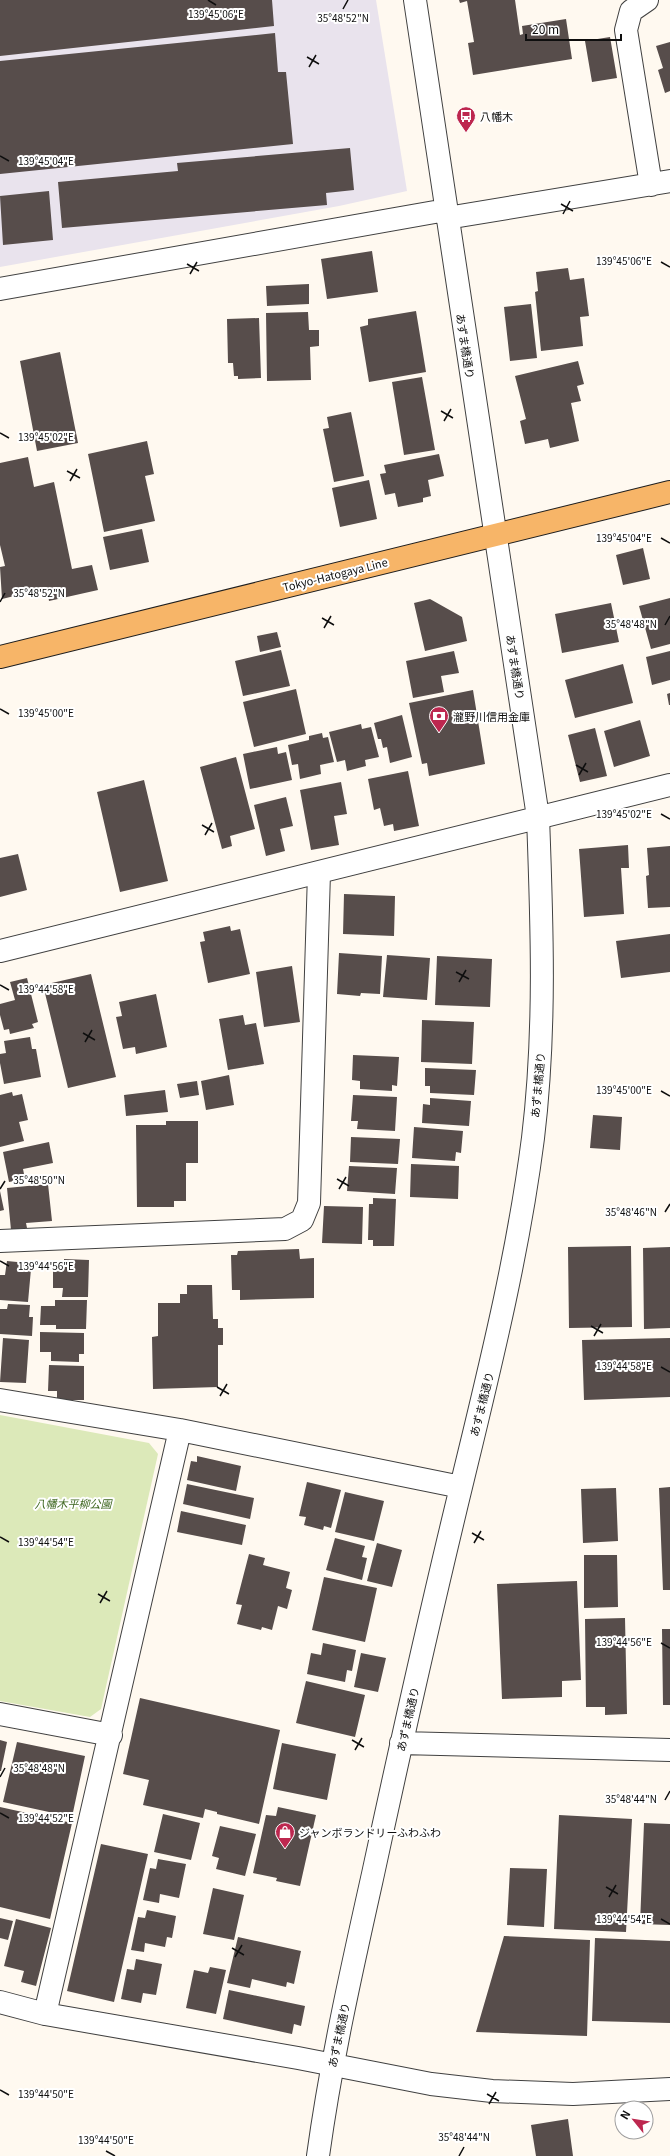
<svg xmlns="http://www.w3.org/2000/svg" width="670" height="2156" viewBox="0 0 670 2156" font-family="Georgia,'Noto Sans JP',serif">
	<style>
		.industrial { fill: #e9e3ed }
		.green { fill: #dce9b9 }
		.building { fill: #574d4b }
		.lines { fill: none; stroke-linecap: round; stroke-linejoin: round }
		.minor-casing { stroke: #414141; stroke-width: 24 }
		.major-casing { stroke: #1f1f1f; stroke-width: 24 }
		.minor { stroke: #fff; stroke-width: 22 }
		.major { stroke: #f7b568; stroke-width: 22 }
		.ticks { fill: none; stroke: #0e0e0e; stroke-width: 1.5 }
		.labels { text-anchor: middle; dominant-baseline: central; stroke-width: 4; stroke-linejoin: round; paint-order: stroke }
		.poi-label { font-size: 11px; fill: #0e0e0e; stroke: #fff; text-anchor: start }
		.street-label { font-size: 11px; fill: #0e0e0e; stroke: #fff }
		.park-label { font-size: 11px; font-style: italic; fill: #3d661f; stroke: #fff }
		.ticks-label { font-size: 10px; text-anchor: middle; fill: #0e0e0e; stroke: #fff; stroke-width: 4; stroke-linejoin: round; paint-order: stroke }
	</style>
	<rect width="100%" height="100%" fill="#fff9f0"/>
	<path class="industrial" d="M0,0H376L407,191L339,206L0,267Z"/>
	<path class="green" d="M0,1415L149,1443L158,1454L101,1709L90,1717L0,1701Z"/>
	<path class="building" d="M0,0H272L274,26L0,56Z
		M459,0H515L520,35L523,34L522,26L566,19L572,59L473,75L468,43L474,42L467,1L460,3Z
		M275,33L278,72H286L293,144L0,174V61Z
		M610,37L617,78L592,82L585,41Z
		M670,42V91L665,93L658,70L663,68L656,46Z
		M350,148L354,190L326,193L327,205L62,228L58,182L178,171L177,163Z
		M49,191L53,240L3,245L0,196Z
		M372,251L378,292L327,299L321,259Z
		M568,268L570,280L584,278L589,316L580,317L583,346L541,351L535,292L538,291L536,272Z
		M309,284V304L267,306L266,286Z
		M531,304L537,358L510,361L504,307Z
		M416,311L426,372L369,382L360,327L368,325V319Z
		M308,312L309,330H319V346L310,347L311,380L267,381L266,313Z
		M259,318L261,378L238,379V376H234L233,363H228L227,319Z
		M60,352L78,443L37,451L20,361Z
		M578,361L584,384L577,386L581,401L571,403L579,441L550,448L548,439L525,444L520,421L526,419L515,376Z
		M422,377L435,450L404,455L392,382Z
		M351,412L364,476L334,482L323,429L329,428L327,417Z
		M147,441L154,474L145,476L155,521L104,532L88,454Z
		M439,454L444,476L428,480L431,496L423,498V502L398,507L395,493L385,495L380,474L386,473L384,465Z
		M28,457L34,487L54,482L72,569L92,565L98,590L49,601L47,588L2,599L0,567L5,566L0,545V463Z
		M369,480L377,519L340,527L332,488Z
		M142,529L149,562L110,570L103,537Z
		M643,548L650,579L623,585L616,555Z
		M670,598V644L651,649L639,606Z
		M430,599L462,617L467,641L425,651L414,603Z
		M611,603L619,642L562,653L555,614Z
		M277,632L281,647L260,652L257,636Z
		M281,650L290,686L243,696L235,661Z
		M454,651L459,673L441,676L444,692L413,698L406,661Z
		M670,651V680L652,685L646,657Z
		M623,664L633,703L575,718L565,680Z
		M296,689L306,734L254,747L243,702Z
		M473,690L485,764L429,776L427,763L422,764L409,703Z
		M670,693V705H669L667,694Z
		M402,715L412,757L390,763L387,747L383,748L381,739H378L374,723Z
		M640,720L650,756L614,767L604,731Z
		M361,724L362,729L371,727L379,757L365,760L366,766L347,771L345,760L337,762L329,732Z
		M595,728L607,776L580,782L568,735Z
		M322,733L323,738L328,737L334,762L320,765L321,774L300,779L298,764L292,765L288,745L309,740V736Z
		M277,747L278,754L286,752L292,780L250,789L243,754Z
		M236,757L255,829L230,836L232,846L222,849L200,767Z
		M408,771L419,826L394,831L393,824L384,826L380,808L374,810L368,779Z
		M144,780L168,881L120,892L97,792Z
		M341,782L347,814L334,816L339,845L311,850L300,790Z
		M286,797L293,826L280,829L285,851L266,856L254,805Z
		M628,845L629,868H621L624,914L584,917L579,849Z
		M670,846V907L648,908L646,876L649,875L647,848Z
		M18,854L27,890L0,897V858Z
		M344,894L395,896L394,936L343,934Z
		M230,926L231,931L240,929L250,974L208,983L200,942L205,941L203,932Z
		M670,934V972L621,978L616,941Z
		M339,953L382,956L380,994L361,993L360,996L337,994Z
		M387,955L430,958L427,1000L383,997Z
		M437,956L492,959L490,1007L435,1005Z
		M292,966L300,1022L264,1027L256,972Z
		M91,974L116,1077L68,1088L43,985Z
		M27,978L38,1022L32,1024L34,1028L10,1034L9,1029L4,1030L0,1015V1004L15,1000L10,982Z
		M156,994L167,1047L136,1054L135,1047L123,1049L116,1017L122,1016L119,1002Z
		M243,1015L245,1025L256,1023L264,1064L228,1070L219,1019Z
		M422,1020L474,1022L472,1064L421,1062Z
		M30,1037L32,1049H36L41,1077L4,1084L0,1063V1054L6,1053L4,1041Z
		M353,1055L399,1057L397,1086L392,1085V1091L360,1089V1081L352,1080Z
		M425,1068L476,1070L474,1095L430,1093V1086H425Z
		M229,1075L234,1105L206,1110L201,1081Z
		M197,1081L199,1095L180,1098L177,1084Z
		M165,1090L168,1112L126,1116L124,1095Z
		M12,1092L13,1096L22,1094L28,1120L19,1122L24,1141L0,1147V1095Z
		M353,1095L397,1097L395,1131L357,1129L358,1121H351Z
		M430,1098L471,1101L469,1126L422,1123L423,1104L430,1105Z
		M593,1115L622,1117L620,1150L590,1148Z
		M166,1121H198V1163H186V1201H174V1207H137L136,1125H166Z
		M414,1127L463,1131L461,1153L456,1152L455,1161L412,1158Z
		M351,1137L400,1139L398,1164L350,1162Z
		M49,1142L53,1163L23,1169L25,1179L9,1182L3,1152Z
		M411,1164L459,1166L458,1199L410,1197Z
		M349,1166L397,1168L395,1194L347,1191Z
		M48,1184L52,1221L26,1223L27,1228L11,1230L7,1188Z
		M0,1191L4,1210L0,1211Z
		M373,1198L396,1199L394,1246H373V1240H368L369,1204H373Z
		M324,1206L363,1207L362,1244L322,1243Z
		M631,1246L632,1327L569,1328L568,1247Z
		M670,1247V1328L644,1329L643,1248Z
		M299,1249L300,1259L314,1258V1298L240,1300V1290H232L231,1255H237L238,1251Z
		M64,1259L89,1260L88,1297H62L63,1288H53V1271H58V1267H64Z
		M7,1261L27,1263V1269H31L28,1302L0,1300V1275H5Z
		M187,1285H212L213,1319H218V1328H223V1345H218V1387L153,1389L152,1337L158,1336V1303H180V1294H187Z
		M55,1300H87L86,1329H56V1325H40L41,1306H55Z
		M8,1304L30,1305L29,1317H33L32,1336L0,1334V1309H7Z
		M40,1332L84,1333V1354H79V1362L51,1361V1352H40Z
		M3,1338L29,1340L26,1383L0,1382Z
		M670,1338V1397L584,1400L582,1340Z
		M49,1365L84,1366V1400H57V1391H48Z
		M197,1456L241,1466L236,1491L187,1480L191,1461L197,1462Z
		M307,1482L341,1490L331,1528L324,1526L323,1530L304,1525L306,1517L299,1516Z
		M187,1484L254,1498L250,1519L183,1504Z
		M670,1487V1590H663L659,1488Z
		M616,1488L618,1541L583,1543L581,1489Z
		M345,1492L384,1501L374,1541L335,1532Z
		M181,1511L246,1525L242,1545L177,1532Z
		M335,1538L365,1546L362,1557L367,1558L362,1580L326,1570Z
		M377,1543L402,1550L392,1587L367,1581Z
		M249,1554L265,1558L263,1565L290,1572L286,1588L292,1590L287,1609L278,1606L272,1630L262,1627L261,1630L237,1624L242,1605L236,1604Z
		M584,1555H617L618,1607L584,1608Z
		M324,1577L377,1588L365,1642L312,1630Z
		M577,1581L581,1680L562,1681V1697L502,1699L497,1584Z
		M625,1618L627,1714L605,1715V1707H586L585,1619Z
		M662,1629H670V1705H663Z
		M323,1643L356,1650L352,1671L347,1670L345,1682L307,1674L311,1653L321,1655Z
		M361,1653L386,1658L378,1692L354,1687Z
		M306,1681L365,1695L355,1737L296,1723Z
		M140,1698L280,1730L259,1824L217,1814V1812L205,1809L203,1818L143,1805L149,1780L123,1774Z
		M0,1740L7,1742L1,1771H0Z
		M17,1742L85,1756L72,1817L3,1802Z
		M282,1743L336,1754L327,1800L273,1789Z
		M0,1807L72,1823L50,1919L0,1907Z
		M278,1807L316,1815L300,1886L276,1881L277,1878L253,1873L266,1815L276,1816Z
		M163,1814L200,1823L191,1860L154,1852Z
		M559,1815L632,1819L626,1932L554,1929Z
		M644,1823L670,1824V1925L640,1924Z
		M220,1826L256,1834L245,1876L216,1869L219,1858L212,1856Z
		M101,1844L148,1854L114,2002L67,1991Z
		M158,1859L186,1864L179,1898L160,1894L159,1903L143,1900L150,1868L156,1869Z
		M510,1868L547,1869L544,1927L507,1925Z
		M213,1888L244,1895L234,1940L203,1934Z
		M147,1910L176,1916L172,1938L167,1937L165,1947L145,1943L144,1952L131,1950L138,1917L145,1918Z
		M0,1918L13,1921L8,1940L0,1938Z
		M16,1919L51,1928L36,1986L21,1982L24,1971L4,1966Z
		M504,1936L590,1940L587,2036L476,2032Z
		M238,1937L301,1951L294,1984L287,1982L286,1987L252,1979L250,1988L227,1983Z
		M595,1938L670,1941V2023L592,2021Z
		M136,1959L162,1964L156,1995L143,1993L141,2003L121,1999L127,1969L134,1970Z
		M210,1967L226,1970L216,2014L186,2008L194,1970L208,1973Z
		M229,1990L305,2006L301,2026L294,2024L292,2034L223,2019Z
		M568,2119L573,2156H536L531,2125Z"/>
	<g class="lines">
		<g class="minor-casing">
			<path id="minor" d="M647,0L631,11L626,30L651,185
				M447,218L670,181
				M0,289L446,210
				M0,951L670,785
				M0,1241L285,1229L302,1220L309,1203L319,873
				M0,1400L180,1430L461,1487
				M0,1714L111,1735
				M401,1743L670,1750
				M0,2002L45,2014L298,2058L431,2084L492,2091L573,2094L670,2089
				M45,2014L180,1430
				M318,2156C331,2061 352,1968 373,1874C401,1744 430,1615 461,1487C489,1371 518,1256 533,1138C546,1031 542,924 538,817L415,0"/>
		</g>
		<g class="major-casing">
			<path id="major" d="M0,657L670,492"/>
		</g>
		<use href="#minor" class="minor"/>
		<use href="#major" class="major"/>
	</g>
	<path class="ticks" d="M208,0L216,5M343,9L348,0M307,57L319,64M309,67L316,55M0,156L9,161M561,204L573,211M563,214L570,201M661,262L670,267M187,264L199,271M190,274L197,262M441,411L453,418M444,421L451,409M0,433L9,438M67,471L80,478M70,481L77,469M661,538L670,543M0,602L5,593M322,618L334,625M665,625L670,616M324,628L331,616M0,709L9,714M576,765L588,772M579,775L586,763M661,814L670,819M202,825L214,832M205,835L212,823M456,972L469,979M459,982L466,970M0,985L9,990M83,1033L95,1040M85,1042L92,1030M661,1091L670,1096M337,1179L349,1186M0,1189L5,1181M339,1189L346,1177M665,1212L670,1204M0,1261L9,1266M591,1326L603,1333M594,1336L601,1324M661,1367L670,1372M217,1387L229,1394M220,1396L227,1384M472,1533L484,1540M0,1537L9,1542M474,1543L481,1531M98,1594L110,1601M100,1603L107,1591M661,1643L670,1648M352,1740L364,1747M355,1750L362,1738M0,1777L5,1768M665,1800L670,1791M0,1813L9,1818M606,1887L618,1894M609,1897L616,1885M661,1919L670,1924M232,1948L244,1955M235,1957L242,1945M0,2090L9,2095M487,2094L499,2101M489,2104L496,2092M106,2151L115,2156M459,2156L464,2147"/>
	<defs>
		<g id="bus-pin" transform="scale(1)"><path d="M0 17L-7.5 6A9.5 9.5 0 1 1 7.5 6Z" fill="#bd274f" stroke="#fff"/><path d="M-5-6H5V4H4V6H2V4H-2V6H-4V4H-5ZM-3.5-4V0h7V-4ZM-3.5 1.2v1.5H-2V1.2ZM2 1.2v1.5H3.5V1.2Z" fill="#fff"/></g>
		<g id="bank-pin" transform="scale(1)"><path d="M0 17L-7.5 6A9.5 9.5 0 1 1 7.5 6Z" fill="#bd274f" stroke="#fff"/><path d="M-6-4H6V4H-6ZM0-2.3a2.3 2.3 0 1 0 0 4.6a2.3 2.3 0 1 0 0-4.6Z" fill="#fff"/></g>
		<g id="shop-pin" transform="scale(1)"><path d="M0 17L-7.5 6A9.5 9.5 0 1 1 7.5 6Z" fill="#bd274f" stroke="#fff"/><path d="M-5-2.5h2.3a2.7 3.5 0 0 1 5.4 0H5L5.5 6h-11ZM-1.5-2.5h3a1.5 2.3 0 0 0-3 0Z" fill="#fff"/></g>
	</defs>
	<g fill-rule="evenodd">
		<use href="#bus-pin" x="466" y="116"/>
		<use href="#bank-pin" x="439" y="716"/>
		<use href="#shop-pin" x="285" y="1832"/>
	</g>
	<g class="labels">
		<g class="poi-label">
			<text x="480" y="116">八幡木</text>
			<text x="453" y="716">瀧野川信用金庫</text>
			<text x="299" y="1832">ジャンボランドリーふわふわ</text>
		</g>
		<g class="street-label">
			<text transform="translate(466 346) rotate(81)">あずま橋通り</text>
			<text transform="translate(335 574) rotate(-14)">Tokyo-Hatogaya Line</text>
			<text transform="translate(516 667) rotate(81)">あずま橋通り</text>
			<text transform="translate(537 1085) rotate(-85)">あずま橋通り</text>
			<text transform="translate(481 1404) rotate(-76)">あずま橋通り</text>
			<text transform="translate(407 1719) rotate(-77)">あずま橋通り</text>
			<text transform="translate(338 2035) rotate(-78)">あずま橋通り</text>
		</g>
		<g class="park-label">
			<text x="73" y="1503">八幡木平柳公園</text>
		</g>
	</g>
	<g class="ticks-label">
		<text x="216" y="18">139°45'06"E</text>
		<text x="343" y="22">35°48'52"N</text>
		<text x="46" y="165">139°45'04"E</text>
		<text x="624" y="265">139°45'06"E</text>
		<text x="46" y="441">139°45'02"E</text>
		<text x="624" y="542">139°45'04"E</text>
		<text x="39" y="597">35°48'52"N</text>
		<text x="631" y="628">35°48'48"N</text>
		<text x="46" y="717">139°45'00"E</text>
		<text x="624" y="818">139°45'02"E</text>
		<text x="46" y="993">139°44'58"E</text>
		<text x="624" y="1094">139°45'00"E</text>
		<text x="39" y="1184">35°48'50"N</text>
		<text x="631" y="1216">35°48'46"N</text>
		<text x="46" y="1270">139°44'56"E</text>
		<text x="624" y="1370">139°44'58"E</text>
		<text x="46" y="1546">139°44'54"E</text>
		<text x="624" y="1646">139°44'56"E</text>
		<text x="39" y="1772">35°48'48"N</text>
		<text x="631" y="1803">35°48'44"N</text>
		<text x="46" y="1822">139°44'52"E</text>
		<text x="624" y="1923">139°44'54"E</text>
		<text x="46" y="2098">139°44'50"E</text>
		<text x="464" y="2141">35°48'44"N</text>
		<text x="106" y="2144">139°44'50"E</text>
	</g>
	<g transform="translate(634 2120) rotate(300)"><circle r="19" fill="#ffffff" stroke="#9f9f9f"/>
	<path d="M0-3L7 15L0 10L-7 15Z" fill="#bd274f"/>
	<text y="-6" font-size="11" font-weight="bold" text-anchor="middle" fill="#0e0e0e">N</text>
	</g>
	<path d="M526 34v6h95v-6" fill="none" stroke="#0e0e0e" stroke-width="2"/>
	<text x="532" y="34" font-size="12" fill="#0e0e0e" stroke="#ffffff" stroke-width="3" paint-order="stroke">20 m</text>
</svg>
